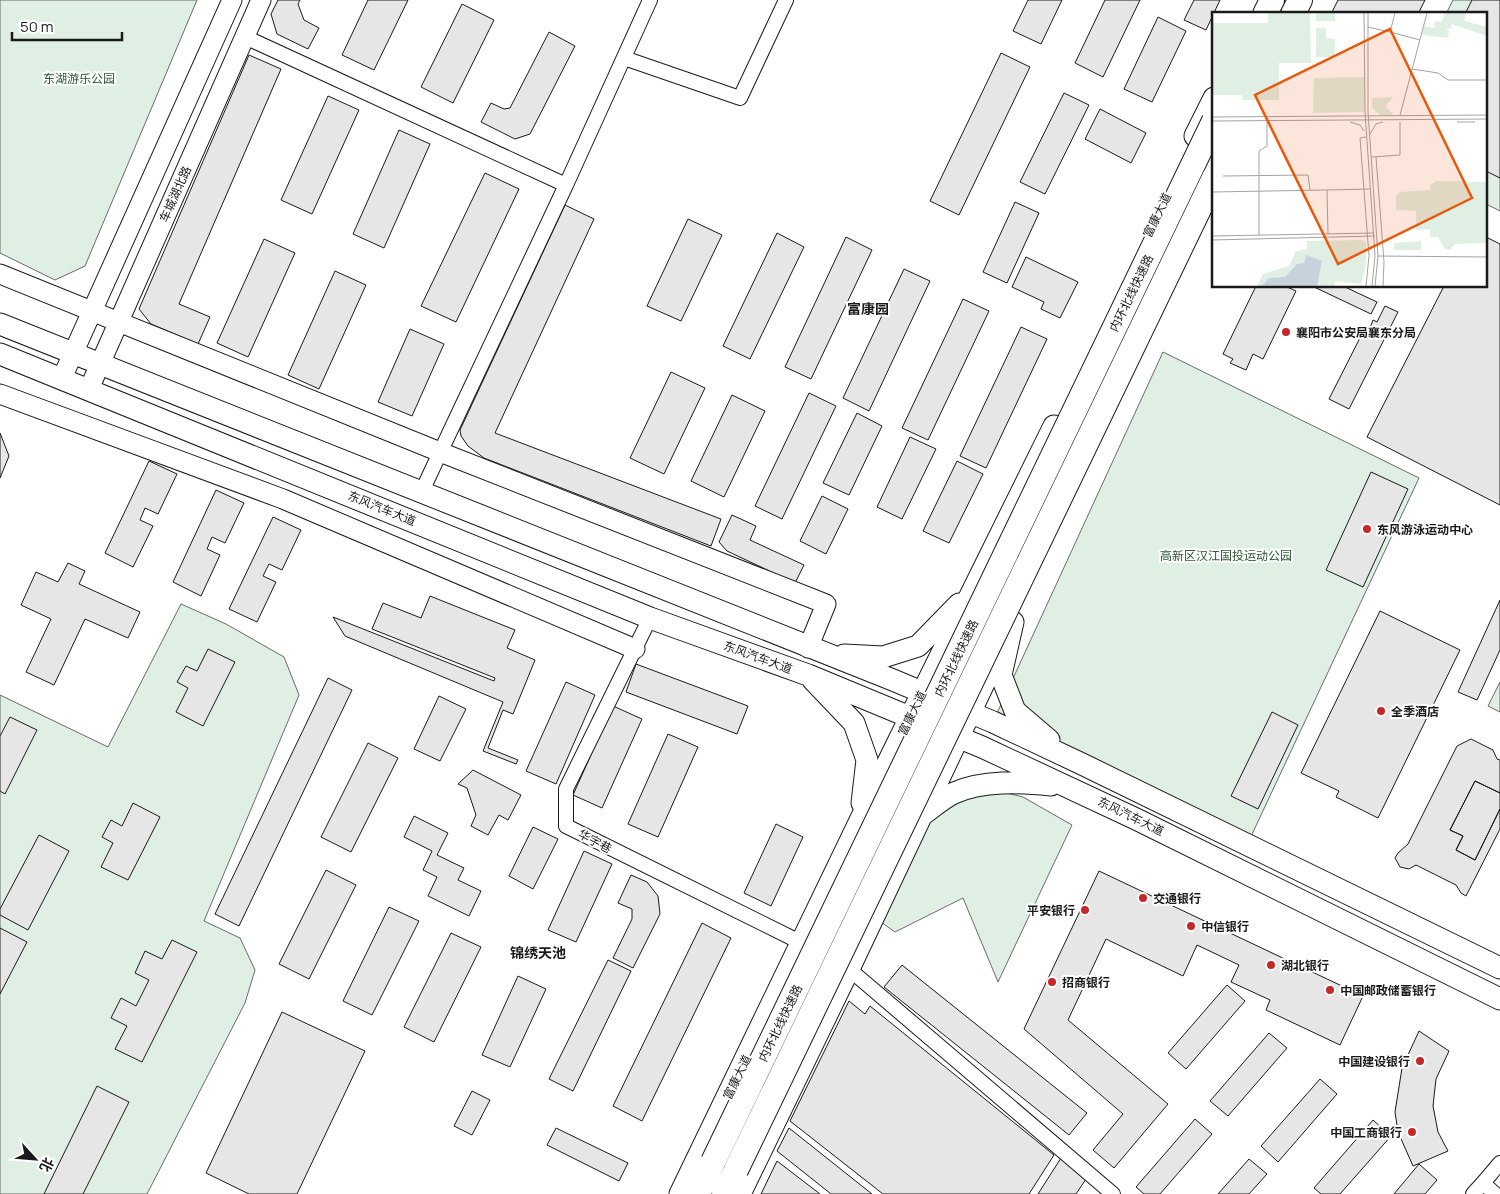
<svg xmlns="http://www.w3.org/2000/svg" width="1500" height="1194" viewBox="0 0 1500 1194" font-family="Manrope,'Noto Sans SC',sans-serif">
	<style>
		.green { fill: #e0efe3; stroke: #6a6a6a }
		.building { fill: #e6e6e6; stroke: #1a1a1a }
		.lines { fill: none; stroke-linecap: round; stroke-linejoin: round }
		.street-casing { stroke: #1a1a1a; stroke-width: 16 }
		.secondary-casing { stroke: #1a1a1a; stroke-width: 21 }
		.primary-casing { stroke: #1a1a1a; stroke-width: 23 }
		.highway-casing { stroke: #1a1a1a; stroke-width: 26 }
		.street { stroke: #fff; stroke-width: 14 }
		.secondary { stroke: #fff; stroke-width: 19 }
		.primary { stroke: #fff; stroke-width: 21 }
		.highway { stroke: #fff; stroke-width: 24 }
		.highway-bridge-casing { stroke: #1a1a1a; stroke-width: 26; stroke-linecap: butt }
		.highway-bridge { stroke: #fff; stroke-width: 24 }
		.poi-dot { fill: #c62828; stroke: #fff; stroke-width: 2 }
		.labels { text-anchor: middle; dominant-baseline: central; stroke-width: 4; stroke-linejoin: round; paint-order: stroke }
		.park-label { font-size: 12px; fill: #2b5a34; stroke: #fff }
		.street-label { font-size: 12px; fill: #1a1a1a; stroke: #fff }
		.poi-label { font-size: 12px; font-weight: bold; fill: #1a1a1a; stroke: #fff; text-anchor: start }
		.neighbourhood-label { font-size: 14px; font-weight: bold; fill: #1a1a1a; stroke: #fff }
		.inset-road { fill: none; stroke: #a3a3a3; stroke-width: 1 }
		.view { fill: #e8590c; fill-opacity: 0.15; stroke: #e8590c; stroke-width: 2.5 }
		.inset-edge { fill: none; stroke: #1a1a1a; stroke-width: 2.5 }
	</style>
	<rect width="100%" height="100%" fill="#fff"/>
	<path class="green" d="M0,0H197L85,266L55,280L0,253Z
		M1453,0H1500V211L1486,204V14H1446Z
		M1163,352L1419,478L1247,845L993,722Z
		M181,604L226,624L284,657L299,695L204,921L240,938L255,970L245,1003L147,1194H0V695L108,747Z
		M1500,682V712L1488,706Z
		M994,790L1023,797L1072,825L998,982L963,898L895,932L874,917L916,827L957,799Z"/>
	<path class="building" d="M278,0H300L298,4L304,20L319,28L308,49L277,34L271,14Z
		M368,0H408L374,70L342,55Z
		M1028,0H1062L1041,44L1013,31Z
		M1105,0H1140L1103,77L1075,63Z
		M1194,0H1220L1206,30L1184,20Z
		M1338,0H1425L1418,14H1331Z
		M1472,0H1500V178L1486,171V14H1465Z
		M462,4L494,20L453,103L421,87Z
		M1158,17L1186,31L1152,102L1124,89Z
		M549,32L575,46L530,134L515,139L481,122L491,103L504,109L510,108Z
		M1001,53L1030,67L959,215L930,201Z
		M249,55L281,69L179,304L210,317L198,344L151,324L139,309Z
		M1064,93L1089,105L1045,194L1020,182Z
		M328,96L359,110L312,214L281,200Z
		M1100,109L1146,133L1131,163L1085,139Z
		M399,130L430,144L384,248L353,234Z
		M485,173L519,189L456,322L421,306Z
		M1015,202L1039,213L1007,283L983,272Z
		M565,205L594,219L495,433L721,519L711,546L484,458L468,446L461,436L460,430Z
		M688,219L722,235L681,321L647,306Z
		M777,233L804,247L750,359L723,346Z
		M846,237L872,250L811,379L785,367Z
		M1486,237L1500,244V505L1367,437L1444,286H1486Z
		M264,239L295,253L248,357L217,343Z
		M1026,257L1078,282L1060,318L1041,309L1044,302L1012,287Z
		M904,269L930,281L869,411L843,398Z
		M335,271L366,285L319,389L288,375Z
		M1256,286H1285L1296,291L1263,359L1253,354L1246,370L1230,363L1233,359L1223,354Z
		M1312,286H1343L1377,302L1371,314Z
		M963,299L989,311L928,440L902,428Z
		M1385,306L1398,312L1349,409L1329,399L1366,326L1370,328L1373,320L1377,322Z
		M1021,327L1047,339L986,468L960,456Z
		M410,329L444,344L412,416L378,402Z
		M671,372L705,388L664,474L630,458Z
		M809,393L836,406L782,519L755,506Z
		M732,395L765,411L724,497L691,481Z
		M857,413L882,426L849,495L823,483Z
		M0,433L9,456L0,478Z
		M910,437L936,449L902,519L877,507Z
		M149,461L177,474L158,514L145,508L140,520L153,526L133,567L105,553Z
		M957,461L983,474L949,543L923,531Z
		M1371,472L1408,489L1363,587L1326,570Z
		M216,490L244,503L225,543L212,537L207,549L220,555L201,596L173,582Z
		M822,496L848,509L826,554L800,541Z
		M732,515L756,526L750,540L804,565L795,583L727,551L719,542Z
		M273,517L301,530L282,570L269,564L263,576L276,582L257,622L229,609Z
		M68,563L85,571L79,584L140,612L128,638L85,619L54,685L26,672L51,619L21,605L36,572L58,582Z
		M430,596L515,630L507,648L535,660L513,714L503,710L488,748L518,760L516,764L483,751L503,702L345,636L333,617L494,681L495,678L372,629L383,603L421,618Z
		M1500,600V650L1477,700L1458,692Z
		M1380,611L1460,650L1378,818L1336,797L1339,791L1301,773Z
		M208,649L235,662L203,726L176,712L188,688L177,682L186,666L197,671Z
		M636,664L748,706L737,734L626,692Z
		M328,678L352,690L239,926L215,914Z
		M566,682L595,695L556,784L526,771Z
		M439,696L466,709L440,761L414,749Z
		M613,706L642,719L602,808L573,795Z
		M1272,712L1298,725L1258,809L1231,796Z
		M10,717L37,730L5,794L0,791V736Z
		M668,734L698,747L658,837L628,824Z
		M1471,739L1493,750L1497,759L1500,760V793L1475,781L1450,830L1463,836L1456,850L1475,860L1500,809V829L1466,896L1461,893L1456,885L1416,865L1409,869L1400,867L1395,858L1398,853L1408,844L1457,746Z
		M368,743L398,758L351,852L321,837Z
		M473,770L521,795L508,820L499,815L488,835L471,826L476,815L467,788L458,784Z
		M1475,781L1500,793V809L1475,860L1456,850L1463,836L1450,830Z
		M133,803L160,817L128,880L101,867L113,843L102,837L111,820L122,826Z
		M414,816L448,833L437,855L464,868L458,880L481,891L469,916L428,896L437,877L423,870L432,851L404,837Z
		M776,824L803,837L771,906L744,893Z
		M533,827L558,839L533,889L509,876Z
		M39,835L69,851L28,930L0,915V909Z
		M584,851L612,864L576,942L548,930Z
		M326,870L356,885L309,979L279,964Z
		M1099,871L1363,996L1340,1045L1266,1010L1270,1000L1231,982L1239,965L1197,945L1183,976L1106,939L1068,1020L1168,1104L1114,1168L1093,1150L1123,1114L1024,1029Z
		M631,875L647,882L658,896L660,914L633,968L613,958L632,919V909L618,903Z
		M389,907L419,921L372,1015L343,1001Z
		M702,923L731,938L642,1121L613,1106Z
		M0,928L27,942L0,994Z
		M451,933L481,947L434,1042L404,1027Z
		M172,940L197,952L142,1062L115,1049L127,1026L111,1018L121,998L136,1006L149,980L135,973L145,951L162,959Z
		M608,960L631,971L573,1091L549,1079Z
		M902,965L1087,1113L1069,1135L884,987Z
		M518,976L546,989L510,1067L482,1055Z
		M1227,985L1245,1001L1186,1069L1168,1053Z
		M849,1001L865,1014L870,1006L1054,1155L1029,1194H883L790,1121Z
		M282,1012L365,1051L297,1194H249L206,1173Z
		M1419,1031L1449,1051L1436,1079L1433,1106L1438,1132L1448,1151L1413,1166L1398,1132L1395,1112L1402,1068Z
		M1269,1033L1287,1048L1228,1116L1210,1101Z
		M1320,1079L1337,1094L1278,1162L1261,1146Z
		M97,1086L129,1102L83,1194H44Z
		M472,1091L490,1100L472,1135L454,1126Z
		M1195,1119L1212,1134L1160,1194H1144L1136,1187Z
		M1373,1120L1391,1136L1340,1194H1321L1314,1188Z
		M556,1128L628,1163L619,1181L547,1145Z
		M789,1128L872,1194H831L777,1151Z
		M1061,1158L1088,1176L1076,1194H1038Z
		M1249,1159L1267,1174L1249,1194H1218Z
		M777,1161L820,1194H761Z
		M1419,1164L1437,1180L1425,1194H1394Z"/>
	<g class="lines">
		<g class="street-casing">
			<path id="street" d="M245,37L566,185L422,491
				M624,58L740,98L786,0
				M566,185L650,0
				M650,618L566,789V826L802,943
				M849,969L1113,1194
				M1483,1183L1500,1163
				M1473,1194L1483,1183L1495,1194"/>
		</g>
		<g class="secondary-casing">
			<path id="secondary" d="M0,274L440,452L826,604L808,648
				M62,378L232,0
				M89,389L261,0
				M0,394L283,499L635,649"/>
		</g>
		<g class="primary-casing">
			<path id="primary" d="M1195,136L1214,98
				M0,324L893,680L993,722L1082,764L1500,968
				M0,354L650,618L808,675L982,747L1136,819L1500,999
				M1013,622L1001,675L1015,711L1049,740
				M844,655L883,657L918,646L959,604
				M813,680L854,723L867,760L862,803
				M922,815C932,808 943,798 954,793C983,780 1020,782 1051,785
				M680,1194L894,750L1054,426
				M740,1194L849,969L1003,643"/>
		</g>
		<g class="highway-casing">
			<path id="highway" d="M1265,14L1272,0
				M1293,14L1300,0
				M698,1194L713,1162
				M724,1194L736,1170"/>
		</g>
		<use href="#street" class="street"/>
		<use href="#secondary" class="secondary"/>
		<use href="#primary" class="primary"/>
		<use href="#highway" class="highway"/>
		<g class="highway-bridge-casing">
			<path id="highway-bridge" d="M713,1162L1214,121
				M736,1170L1214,178"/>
		</g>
		<use href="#highway-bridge" class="highway-bridge"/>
	</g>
	<g class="poi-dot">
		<circle cx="1286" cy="332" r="5"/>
		<circle cx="1367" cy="529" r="5"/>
		<circle cx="1381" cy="711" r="5"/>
		<circle cx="1143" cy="898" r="5"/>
		<circle cx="1085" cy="910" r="5"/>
		<circle cx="1191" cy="926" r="5"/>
		<circle cx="1271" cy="965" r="5"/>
		<circle cx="1052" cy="982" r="5"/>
		<circle cx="1330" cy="990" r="5"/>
		<circle cx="1420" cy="1061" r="5"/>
		<circle cx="1412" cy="1132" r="5"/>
	</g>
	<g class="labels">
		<g class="park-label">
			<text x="79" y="78">东湖游乐公园</text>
			<text x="1226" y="555">高新区汉江国投运动公园</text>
		</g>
		<g class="street-label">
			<text transform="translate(175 194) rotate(-66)">车城湖北路</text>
			<text transform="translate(1157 215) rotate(-64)">富康大道</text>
			<text transform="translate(1131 293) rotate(-64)">内环北线快速路</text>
			<text transform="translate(382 508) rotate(22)">东风汽车大道</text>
			<text transform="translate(758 657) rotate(20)">东风汽车大道</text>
			<text transform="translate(956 658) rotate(-64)">内环北线快速路</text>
			<text transform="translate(912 713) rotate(-64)">富康大道</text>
			<text transform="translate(1131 816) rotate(26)">东风汽车大道</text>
			<text transform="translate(595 841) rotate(28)">华宇巷</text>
			<text transform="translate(780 1023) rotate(-64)">内环北线快速路</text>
			<text transform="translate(737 1077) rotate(-64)">富康大道</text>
		</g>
		<g class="poi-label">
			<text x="1296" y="332">襄阳市公安局襄东分局</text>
			<text x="1377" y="529">东风游泳运动中心</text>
			<text x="1391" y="711">全季酒店</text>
			<text x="1153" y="898">交通银行</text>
			<text x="1075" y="910" text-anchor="end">平安银行</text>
			<text x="1201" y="926">中信银行</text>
			<text x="1281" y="965">湖北银行</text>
			<text x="1062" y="982">招商银行</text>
			<text x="1340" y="990">中国邮政储蓄银行</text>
			<text x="1410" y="1061" text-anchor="end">中国建设银行</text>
			<text x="1402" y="1132" text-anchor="end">中国工商银行</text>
		</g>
		<g class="neighbourhood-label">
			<text x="868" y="308">富康园</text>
			<text x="538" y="952">锦绣天池</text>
		</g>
	</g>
	<g transform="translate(1212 12)">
		<rect width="275" height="275" fill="#fff"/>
		<path d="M56,1H98L99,51H67V88H31L30,83H0V11H56ZM104,1H123V9H104ZM233,1H254L252,9L275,15V24L239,12L240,16L234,17L237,19L236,26L210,23L212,14L223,16L222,10L230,9ZM104,16H114V26L123,27V45H104ZM152,65L153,100L101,101L102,66ZM181,85L174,94L181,103H168L160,96V86ZM225,169L275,170V231L243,232L238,238L233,237L226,225H218V217L204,218V199L184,198V184L188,180L218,178V173ZM151,228L154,230V252L149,272L123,269L122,274H118V269L117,274H45L51,262L77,254L84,239L95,237V229ZM209,229V238H182V231Z" fill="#e0efe3"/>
		<path d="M94,243L110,249L105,274H50L57,266L73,265L85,252L92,251Z" fill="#c6d2dc"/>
		<path class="inset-road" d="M152,1L153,100L163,244L160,274M156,1V100L166,244L163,274M183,1L178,20L208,28M156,15L178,20M200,57L226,61L236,68H275M188,103L215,1M0,105L275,103M0,109L275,107M138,110L148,113L152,119M245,110H263M158,122L164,112L171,110M160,145L188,143V110M164,145L172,250L171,274M11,164L96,163L98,178M0,180L115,178M116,222L115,178L158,177M47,223V139L55,134V110M0,224L162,221M0,228L163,224M166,244L275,245M154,274L157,244L148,126L154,125"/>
		<path class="view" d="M178,17L260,186L126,252L43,83Z"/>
		<rect width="275" height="275" class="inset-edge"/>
	</g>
	<g transform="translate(35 1159) rotate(116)" stroke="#ffffff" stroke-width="4" paint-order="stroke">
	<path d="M0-4L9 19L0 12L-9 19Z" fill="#1a1a1a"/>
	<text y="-8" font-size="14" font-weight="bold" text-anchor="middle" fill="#1a1a1a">北</text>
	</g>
	<path d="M12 32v8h110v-8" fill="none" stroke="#1a1a1a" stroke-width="2.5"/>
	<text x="20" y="32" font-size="15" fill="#1a1a1a" stroke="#ffffff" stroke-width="4" paint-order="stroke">50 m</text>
</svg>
